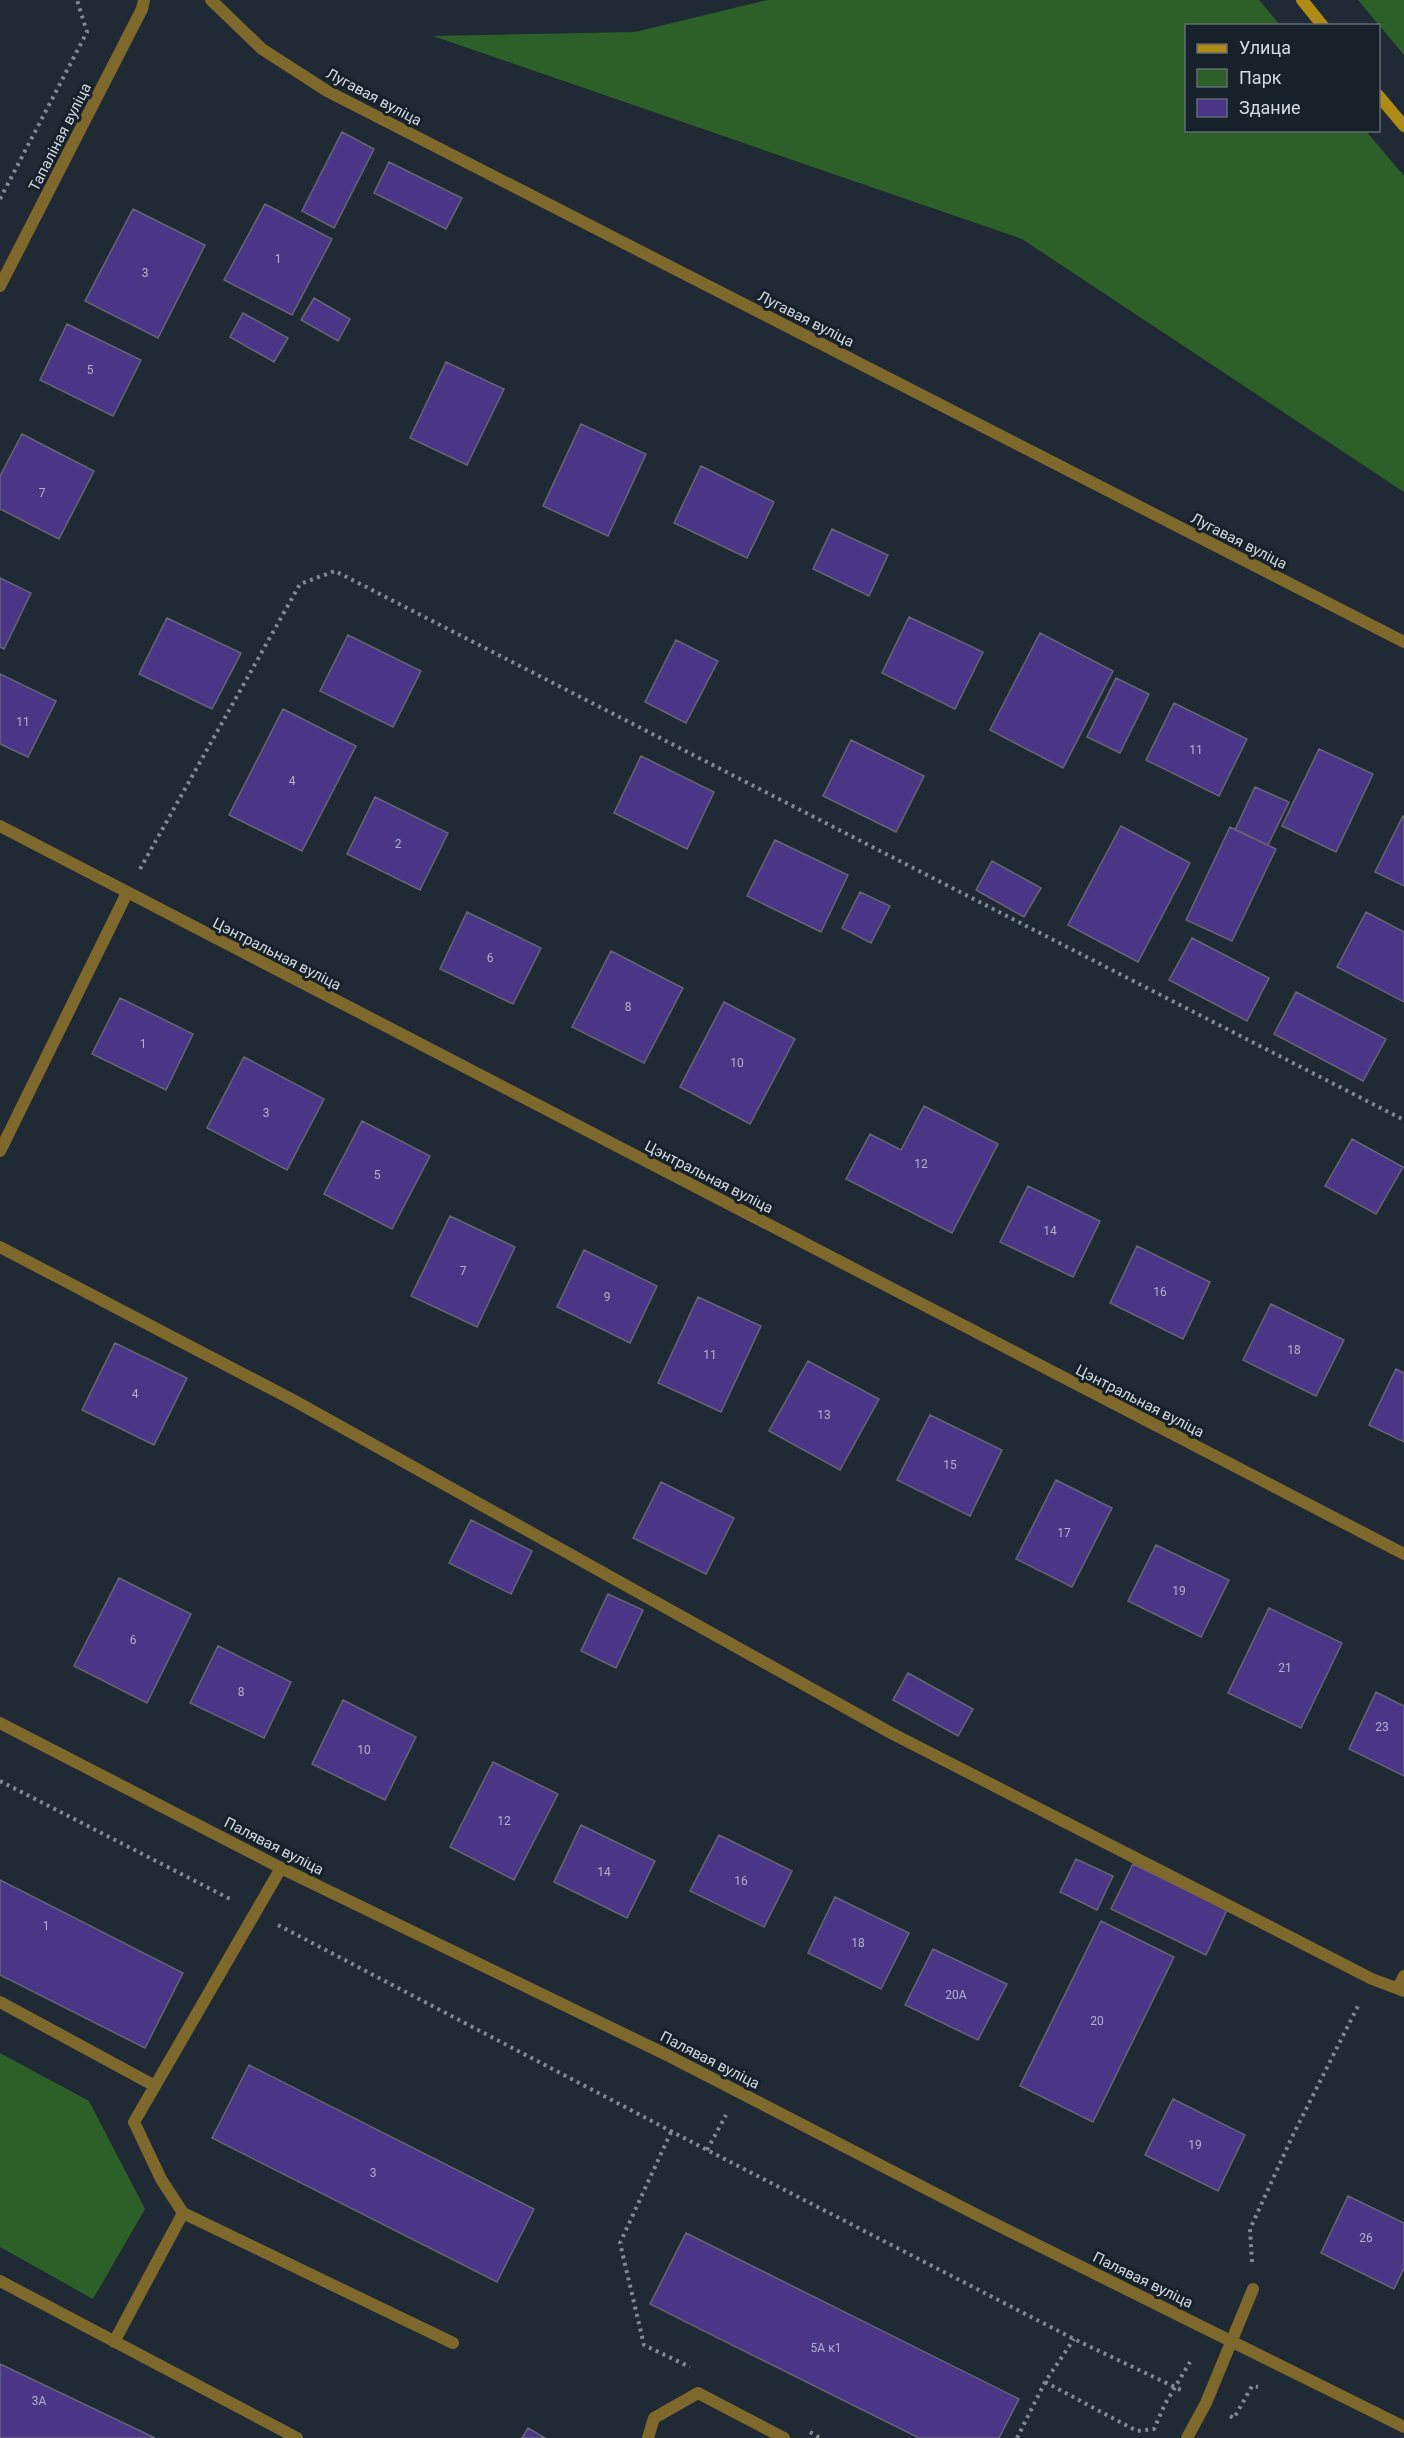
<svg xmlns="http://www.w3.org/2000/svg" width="1404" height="2438" viewBox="0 0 1404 2438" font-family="Roboto,sans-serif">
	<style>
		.green { fill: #2d6029 }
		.building { fill: #4a3686; stroke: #676574; stroke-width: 1.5 }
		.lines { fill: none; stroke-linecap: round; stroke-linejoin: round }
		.path { stroke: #818991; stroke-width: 4; stroke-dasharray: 3 4.5; stroke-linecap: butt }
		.lane { stroke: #7f682b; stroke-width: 12 }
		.street { stroke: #7f682b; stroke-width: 12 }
		.secondary { stroke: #af8b16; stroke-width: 12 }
		.labels { text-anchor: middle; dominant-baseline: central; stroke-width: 6; stroke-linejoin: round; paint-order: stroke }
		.number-label { font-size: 12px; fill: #b1b1ca }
		.street-label { font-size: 15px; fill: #d3dae0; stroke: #17212a }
	</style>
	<rect width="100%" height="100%" fill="#202a34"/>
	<path class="green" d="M767,0H1259L1280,25L1186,26V130L1366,131L1404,176V492L1022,239L433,36L635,32Z
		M1358,0H1404V55Z
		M0,2053L89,2101L145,2209L93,2299L0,2247Z"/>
	<path class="building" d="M342,132L374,149L334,228L302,211Z
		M389,162L462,198L446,229L374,193Z
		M265,204L332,239L292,315L224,280Z
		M133,209L205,245L158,338L85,301Z
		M314,298L350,319L338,341L301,320Z
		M243,313L288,338L274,362L230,337Z
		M67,324L141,360L113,416L40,380Z
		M446,362L504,389L467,465L410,438Z
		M581,424L646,454L608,536L543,506Z
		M22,434L94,471L59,539L0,509V476Z
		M701,466L774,502L747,558L674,523Z
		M832,529L888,555L869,596L813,569Z
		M0,578L31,593L4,649L0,647Z
		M909,617L983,652L955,709L882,673Z
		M167,618L241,653L212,709L139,674Z
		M1040,633L1113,671L1063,768L990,730Z
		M348,635L421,671L393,727L320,691Z
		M676,640L718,661L686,723L645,702Z
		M0,674L56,701L28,757L0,744Z
		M1116,678L1149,694L1120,753L1087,737Z
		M1174,703L1247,739L1219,796L1146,760Z
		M283,709L356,746L302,851L229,815Z
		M851,740L924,776L896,832L823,796Z
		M1319,749L1373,774L1336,852L1282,826Z
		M641,756L714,792L687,849L614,813Z
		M1255,787L1289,802L1268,845L1235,830Z
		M375,797L448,833L420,890L347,854Z
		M1403,816H1404V886L1375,872Z
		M1121,826L1190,863L1138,962L1068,925Z
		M1230,827L1276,849L1232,941L1186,920Z
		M775,840L848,875L821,932L747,896Z
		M992,861L1041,888L1024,917L976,890Z
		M860,892L890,906L871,943L842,928Z
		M467,912L541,948L513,1004L440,969Z
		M1366,912L1404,932V1002L1337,967Z
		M1192,938L1269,978L1247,1021L1169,980Z
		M611,951L683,988L644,1063L572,1027Z
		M1296,992L1386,1039L1363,1081L1274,1034Z
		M120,998L193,1034L166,1090L92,1054Z
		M724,1002L795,1039L750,1124L680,1087Z
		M244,1057L324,1099L287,1170L207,1128Z
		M924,1106L998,1144L952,1233L846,1179L870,1134L901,1150Z
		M362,1121L430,1156L392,1229L324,1194Z
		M1352,1139L1403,1167L1376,1214L1325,1186Z
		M1028,1186L1100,1221L1073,1277L1000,1242Z
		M450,1216L515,1247L477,1327L411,1296Z
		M1137,1246L1210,1282L1183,1339L1110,1303Z
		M584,1250L657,1286L630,1343L557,1307Z
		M698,1297L761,1326L721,1412L658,1383Z
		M1271,1304L1344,1340L1316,1396L1243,1360Z
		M115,1343L187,1378L154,1445L82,1410Z
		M808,1361L879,1399L840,1470L769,1431Z
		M1396,1369L1404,1373V1442L1369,1425Z
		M930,1415L1002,1450L970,1516L897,1480Z
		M1056,1480L1112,1508L1072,1587L1016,1559Z
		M661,1482L734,1518L706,1574L633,1538Z
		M471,1520L532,1551L511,1594L449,1563Z
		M1156,1545L1229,1580L1201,1637L1128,1601Z
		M119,1578L191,1614L147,1703L74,1666Z
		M608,1594L643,1610L616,1668L581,1651Z
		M1269,1608L1342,1643L1301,1728L1228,1693Z
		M218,1646L291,1682L264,1738L190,1703Z
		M908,1673L973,1709L958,1736L893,1700Z
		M1376,1692L1404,1706V1776L1349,1749Z
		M343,1700L416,1737L385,1800L312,1764Z
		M493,1762L558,1794L514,1880L450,1847Z
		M581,1825L655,1861L627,1918L554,1882Z
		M719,1835L792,1871L764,1927L690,1891Z
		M1076,1859L1113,1876L1097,1910L1060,1892Z
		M1133,1864L1227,1910L1206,1955L1111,1909Z
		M0,1880L183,1973L145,2048L0,1975Z
		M835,1897L909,1933L881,1989L808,1953Z
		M1101,1921L1174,1957L1093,2122L1020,2086Z
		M933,1949L1007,1984L978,2040L905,2005Z
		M249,2065L534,2209L497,2282L212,2138Z
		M1173,2099L1245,2135L1218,2191L1145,2155Z
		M1348,2196L1404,2223V2268L1394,2289L1321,2253Z
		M686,2233L1019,2399L999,2438H919L650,2304Z
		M0,2364L155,2438H0Z
		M528,2428L545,2438H522Z"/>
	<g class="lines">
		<path class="path" d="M0,199L87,32L77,0
			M140,869L300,584L335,571L1404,1120
			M0,1781L232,1900
			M278,1925L707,2150L1074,2339L1181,2390
			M671,2132L620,2243L644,2345L690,2367
			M707,2150L726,2115
			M1252,2262L1250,2229L1292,2137L1359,2004
			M1045,2382L1137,2431L1154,2429L1165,2404L1190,2362
			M1230,2416L1234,2418L1252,2386L1258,2387
			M810,2432L820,2438
			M1017,2438L1045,2382L1074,2339"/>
		<path class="lane" d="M0,1151L127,893
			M0,1247L293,1400L891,1733L1372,1979L1404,1991
			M0,2002L155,2086L281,1868
			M155,2086L134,2122L161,2179L183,2213L453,2343
			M0,2281L297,2438
			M114,2342L183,2213
			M648,2438L654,2418L698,2393L784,2438
			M1187,2438L1206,2403L1253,2289"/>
		<path class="street" d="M211,0L262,49L327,91L1404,642
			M0,286L142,9L144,0
			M0,826L1404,1554
			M0,1723L281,1868L663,2053L981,2217L1404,2427
			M1398,1988L1404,1976"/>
		<path class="secondary" d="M1302,0L1323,26
			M1378,95L1404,126"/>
	</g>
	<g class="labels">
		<g class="number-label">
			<text x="278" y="259">1</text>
			<text x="145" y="273">3</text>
			<text x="90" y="370">5</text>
			<text x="42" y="493">7</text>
			<text x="23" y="722">11</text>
			<text x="1196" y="750">11</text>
			<text x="292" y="781">4</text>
			<text x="398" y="844">2</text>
			<text x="490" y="958">6</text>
			<text x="628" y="1007">8</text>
			<text x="143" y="1044">1</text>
			<text x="737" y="1063">10</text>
			<text x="266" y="1113">3</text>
			<text x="921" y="1164">12</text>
			<text x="377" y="1175">5</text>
			<text x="1050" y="1231">14</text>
			<text x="463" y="1271">7</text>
			<text x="1160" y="1292">16</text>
			<text x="607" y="1297">9</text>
			<text x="1294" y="1350">18</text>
			<text x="710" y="1355">11</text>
			<text x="135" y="1394">4</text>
			<text x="824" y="1415">13</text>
			<text x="950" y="1465">15</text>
			<text x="1064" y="1533">17</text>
			<text x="1179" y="1591">19</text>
			<text x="133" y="1640">6</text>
			<text x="1285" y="1668">21</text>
			<text x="241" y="1692">8</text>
			<text x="1382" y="1727">23</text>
			<text x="364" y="1750">10</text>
			<text x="504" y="1821">12</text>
			<text x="604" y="1872">14</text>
			<text x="741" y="1881">16</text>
			<text x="46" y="1926">1</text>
			<text x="858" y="1943">18</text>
			<text x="956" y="1995">20А</text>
			<text x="1097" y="2021">20</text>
			<text x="1195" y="2145">19</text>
			<text x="373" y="2173">3</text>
			<text x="1366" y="2238">26</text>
			<text x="826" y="2348">5А к1</text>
			<text x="39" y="2401">3А</text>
		</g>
		<g class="street-label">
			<text transform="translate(374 97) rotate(28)">Лугавая вуліца</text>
			<text transform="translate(60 137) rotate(-63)">Тапаліная вуліца</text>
			<text transform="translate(806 319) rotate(27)">Лугавая вуліца</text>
			<text transform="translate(1239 541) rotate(27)">Лугавая вуліца</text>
			<text transform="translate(277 954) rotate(27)">Цэнтральная вуліца</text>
			<text transform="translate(709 1177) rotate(27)">Цэнтральная вуліца</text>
			<text transform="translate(1140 1401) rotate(27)">Цэнтральная вуліца</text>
			<text transform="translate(274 1846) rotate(27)">Палявая вуліца</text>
			<text transform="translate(710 2060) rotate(27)">Палявая вуліца</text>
			<text transform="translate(1143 2280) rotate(26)">Палявая вуліца</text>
		</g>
	</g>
	<rect x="1185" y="24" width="195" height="108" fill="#17212a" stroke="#626b73" stroke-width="1.5"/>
	<rect x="1197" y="44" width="30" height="9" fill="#af8b16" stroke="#626b73" stroke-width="1.5"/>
	<text x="1239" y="54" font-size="18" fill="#d3dae0">Улица</text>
	<rect x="1197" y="69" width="30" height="18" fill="#2d6029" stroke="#626b73" stroke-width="1.5"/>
	<text x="1239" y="84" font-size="18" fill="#d3dae0">Парк</text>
	<rect x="1197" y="99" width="30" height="18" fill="#4a3686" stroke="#626b73" stroke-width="1.5"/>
	<text x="1239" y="114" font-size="18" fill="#d3dae0">Здание</text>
</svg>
